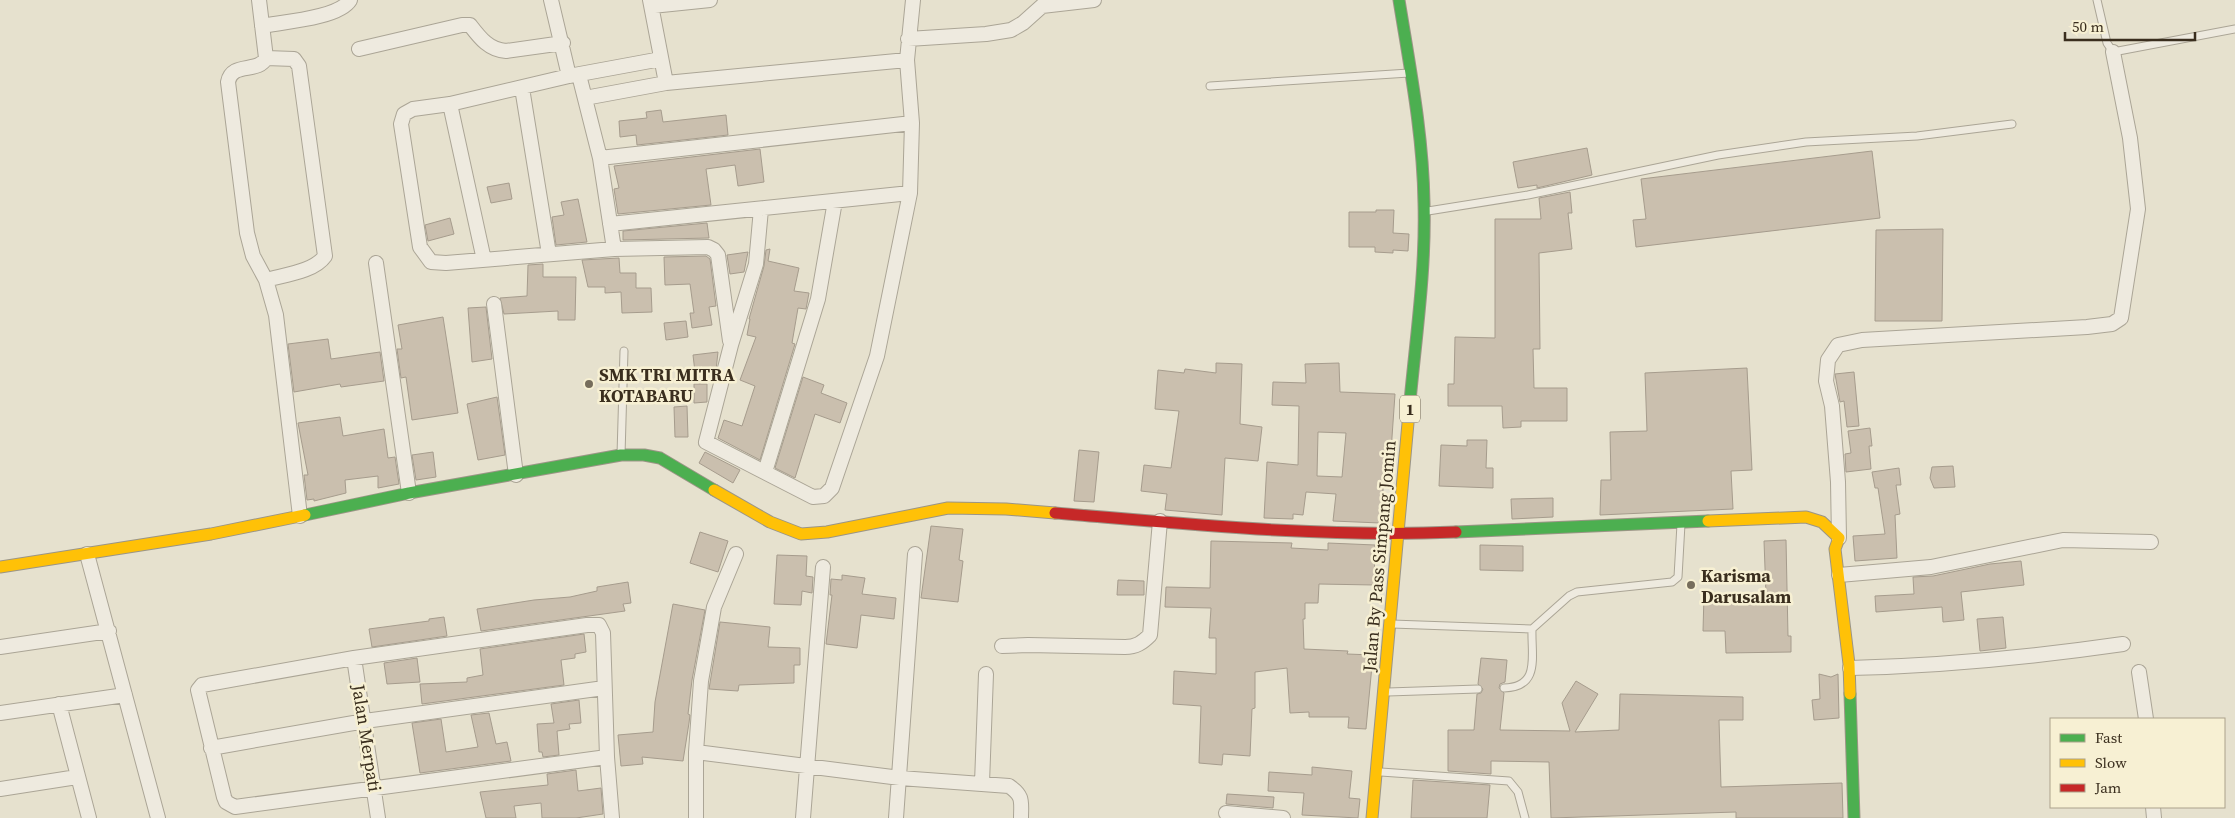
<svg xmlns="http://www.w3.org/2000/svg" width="2235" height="818" viewBox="0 0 2235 818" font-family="'Source Serif 4',serif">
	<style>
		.building { fill: #cabfae; stroke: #a69c8d; fill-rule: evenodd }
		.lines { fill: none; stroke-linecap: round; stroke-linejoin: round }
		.lane-casing { stroke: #aba596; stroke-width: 9 }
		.street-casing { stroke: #aba596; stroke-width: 16 }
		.fast-casing { stroke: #9b9586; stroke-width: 13 }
		.slow-casing { stroke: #9b9586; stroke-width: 13 }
		.jam-casing { stroke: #9b9586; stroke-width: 13 }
		.lane { stroke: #eeeadf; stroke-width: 7 }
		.street { stroke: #eeeadf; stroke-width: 14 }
		.fast { stroke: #4caf50; stroke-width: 11 }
		.slow { stroke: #ffc107; stroke-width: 11 }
		.jam { stroke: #c62828; stroke-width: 11 }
		.poi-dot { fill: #766d5c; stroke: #f7f0d3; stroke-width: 2 }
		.labels { text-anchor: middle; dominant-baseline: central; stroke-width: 5; stroke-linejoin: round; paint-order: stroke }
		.shield { fill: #f7f0d3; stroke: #736854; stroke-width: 1 }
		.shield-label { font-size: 16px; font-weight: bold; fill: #3a2e1e }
		.poi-label { font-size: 18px; font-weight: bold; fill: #3a2e1e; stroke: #f7f0d3; text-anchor: start }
		.street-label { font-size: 18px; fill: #3a2e1e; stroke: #f7f0d3 }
	</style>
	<rect width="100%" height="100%" fill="#e6e1ce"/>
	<path class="building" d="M661,110L663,122L726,115L728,135L637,145L636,135L620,137L619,121L647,118L646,112Z
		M1587,148L1592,175L1537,188V185L1518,188L1513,162Z
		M760,149L764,182L738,186L735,165L706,169L711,205L618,214L614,189L619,188L614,166Z
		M1872,151L1880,218L1636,247L1633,220L1646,219L1641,179Z
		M509,183L512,199L491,203L487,187Z
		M1570,192L1572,213H1568L1572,249L1539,253L1540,349H1533L1534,388H1567V421H1521V427L1503,428L1502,406H1448V384H1454L1455,337L1495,338V219H1541L1539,198Z
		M578,199L587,242L556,245L552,217L564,215L561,202Z
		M1376,210H1394L1393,233L1409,234L1408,251L1393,250V253L1375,252V247H1349V212H1376Z
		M450,218L454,234L428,241L425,225Z
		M707,223L709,238L623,240V231Z
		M1943,229L1942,321H1875L1876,230Z
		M770,249L768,261L799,268L794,291L809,293L806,309L798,308L792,343L795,344L760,460L718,438L724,420L742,426L755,386L740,380L756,337L747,335L750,319H749L764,266L766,250Z
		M748,252L744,272L730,274L727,255Z
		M706,256L710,259L716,306L709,307L712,325L692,328L690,313H694L690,284L665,285L664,257Z
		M619,258L620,273H636V288H651L652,312L622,313L621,292L605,293V287H588L582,260Z
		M543,264V277H576L575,320H558V311L504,314L500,298L527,296L528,265Z
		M486,307L492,359L472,362L468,308Z
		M443,317L458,413L412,420L406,377L401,378L397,349H402L398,325Z
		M686,321L688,337L666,340L664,323Z
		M328,339L331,359L380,352L384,381L341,387L340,384L294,392L288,344Z
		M718,352L716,370L695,372L693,355Z
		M1216,363L1242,364L1240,424L1262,427L1258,461L1225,458L1222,515L1165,510L1167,494L1141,491L1144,465L1171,468L1179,411L1155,409L1158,370L1184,373L1185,369L1216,373Z
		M1339,363L1340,392L1395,394L1389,480L1384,479L1380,523L1333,521L1336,494L1306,492L1303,515L1293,514V519L1264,518L1267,462L1298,465L1299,406L1272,405L1273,382L1306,383L1305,364ZM1318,432L1346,433L1342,477L1317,476Z
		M1747,368L1752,470L1731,471L1733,509L1600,515L1601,480H1611L1610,432L1647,431L1645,373Z
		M1854,372L1859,426L1847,427L1844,401L1840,402L1835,374Z
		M803,377L824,385L821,393L847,403L840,423L815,414L795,478L775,468Z
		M694,384H707V402L694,403Z
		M497,397L505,455L478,460L467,404Z
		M687,406L688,437H675L674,407Z
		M340,417L343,436L384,429L388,458L395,457L399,484L378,488V476L345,480L346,493L314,501V499L307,500L304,475H308L298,423Z
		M1870,428L1872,446H1869L1871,469L1846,472L1845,454L1851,453L1848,431Z
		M1467,440H1487L1486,468H1493V488L1439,486L1441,445L1467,446Z
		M1079,450L1099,452L1094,502L1074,501Z
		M433,452L436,477L416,480L412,455Z
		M705,452L740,470L733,483L699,463Z
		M1953,466L1955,487L1934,488L1930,478L1932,467Z
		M1899,468L1901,485H1896L1900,514L1895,515L1897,558L1855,561L1853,536L1885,534L1878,488H1875L1872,472Z
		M1553,498V517L1512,519L1511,499Z
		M931,526L963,529L959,560L963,561L958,602L921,598Z
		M700,532L728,541L718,572L690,563Z
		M1786,540L1788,636H1791V652L1726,653L1725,631H1703L1704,595H1766L1764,541Z
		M1211,541L1292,543L1291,548L1328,550V543L1375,545L1374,585L1319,584L1318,603H1305V619H1303L1304,649L1348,651L1347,654L1373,655L1366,729L1348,728L1349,717H1309V712L1290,713L1287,668L1255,672V708L1252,709L1250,756L1223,754L1222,765L1199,763L1201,706L1173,704L1174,671L1216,674V638H1209L1211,608L1165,607L1166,587L1210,588Z
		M1480,545L1523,546V571L1480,570Z
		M777,555L807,556L806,576L813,577L812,593L802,591L801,605L774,604Z
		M2021,561L2024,585L1961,592L1964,620L1943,622L1942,607L1876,612L1875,596L1914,594L1913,577L1933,576L1990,564Z
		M842,575L865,578L862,594L896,598L894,619L861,615L857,648L826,644L832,595H830L831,579L842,580Z
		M1118,580L1144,581V595H1117Z
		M628,582L631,603L623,604L625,611L481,631L477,609L534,600L570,597L597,591V587Z
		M673,604L705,610L692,680L688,714L690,715L689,723L683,761L642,757L643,764L621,766L618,735L653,732L655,702Z
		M444,617L447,636L372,647L369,629L429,621V619Z
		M2003,617L2006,648L1980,651L1977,619Z
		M720,622L770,627L768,647L800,648V665H794V683L739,685L738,691L709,689Z
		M584,634L586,652L575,654V658L561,660L564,685L422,704L420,684L467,682V678L483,675L480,649Z
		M417,658L420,682L387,684L384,663Z
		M1481,658L1507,660L1505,682L1500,684L1499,688L1504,693L1500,730L1570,731L1562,703L1576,681L1598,694L1575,732L1619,730L1620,694L1743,697V720H1719L1721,787L1842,783L1843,818H1736V812L1551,818L1549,762L1491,761V774L1448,771V730H1474L1477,694L1481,693L1483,689L1478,684Z
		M1819,674L1831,677L1838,674L1839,718L1814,720L1812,700L1820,699Z
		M579,700L581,723L569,724L570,729L557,731L559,755L543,757L542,752H539L537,724L554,723L551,704Z
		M489,713L496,744L507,742L511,761L420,773L412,723L441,719L446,752L478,747L471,715Z
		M1312,767L1352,771L1349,798L1360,799L1358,818L1302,815L1304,793L1268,791L1269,772L1312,775Z
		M576,770L578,791L601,788L603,814L576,818H542L541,803L514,806L516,818H486L480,792L548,785L547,774Z
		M1413,780L1490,785L1487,818H1411Z
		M1227,794L1274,797L1273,808L1226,804Z"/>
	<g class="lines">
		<g class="lane-casing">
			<path id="lane" d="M2097,0L2107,43L2113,52L2235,29
				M1210,86L1409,73
				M1428,211L1528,195L1718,155L1806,142L1917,136L2012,124
				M621,455L624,351
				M1392,624L1532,629L1569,596L1577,592L1672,582L1678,577L1681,524
				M1504,688C1541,687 1531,656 1532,629
				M1388,692L1478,689
				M1381,772L1509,781L1518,792L1525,818"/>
		</g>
		<g class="street-casing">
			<path id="street" d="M259,0L266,58C258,74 232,61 228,82L247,233L253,256L266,280L276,315L300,516
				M551,0L569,76
				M650,0L666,83
				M652,6L710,0
				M262,26C283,22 339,18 350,0
				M908,39L986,34L1011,30L1023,23L1042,6L1094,0
				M359,49L462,25H470C480,38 489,50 506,51L563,43
				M266,58L294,59L299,66L325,256C314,272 283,275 266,280
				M661,59L569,76L450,104L413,109L404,114L401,124L420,247L431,262L446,263L614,249L708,247L714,250L718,255L730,341
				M579,75L600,158L614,249
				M522,88L549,254
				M585,98L666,83L907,60
				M450,104L484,260
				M600,158L912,123
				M761,209L756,264L731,345L706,442L813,497L824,496L832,488L877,356L910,193L912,123L907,60L913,0
				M610,224L910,193
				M376,263L409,493
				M494,304L516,475
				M765,472L818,299L835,201
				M1839,538L1838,482L1832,406L1826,381L1828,360L1838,345L1862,340L2087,327L2112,324L2121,318L2138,209L2130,138L2113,52
				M87,554L158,818
				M1839,575L1931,567L2063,540L2151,542
				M1002,646L1028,645L1125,647C1136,647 1142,643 1150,635L1160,521
				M0,647L109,631
				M354,658L378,818
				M1850,668C1940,666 2033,657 2123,644
				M2139,672L2146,719
				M59,704L89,818
				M0,713L125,695
				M211,748L365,721L604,688
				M696,752L900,778L1009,786C1024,796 1021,802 1021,818
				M607,757L235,807L226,802L224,797L198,690L202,685L354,658L587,625H599L603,633L607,757L612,818
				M982,783L986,674
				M0,789L77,777
				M2153,807L2154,818
				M1226,813L1283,818
				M696,818V752L701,681L714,607L736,554
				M803,818L823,567
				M896,818L915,554"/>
		</g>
		<g class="fast-casing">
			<path id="fast" d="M1399,0C1410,68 1423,134 1424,203C1426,273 1415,343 1409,412
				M305,515L409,493L621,455H644L660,458L714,490
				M1456,532L1708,521
				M1850,694L1854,818"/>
		</g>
		<g class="slow-casing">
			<path id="slow" d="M714,490L770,522L801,534L827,532L948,508L1006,509L1055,513
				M1708,521L1806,517L1822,522L1839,538L1835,549L1849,664L1850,694
				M0,567L211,534L305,515
				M1372,818L1409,412"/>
		</g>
		<g class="jam-casing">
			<path id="jam" d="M1055,513C1188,524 1322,538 1456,532"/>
		</g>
		<use href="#lane" class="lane"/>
		<use href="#street" class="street"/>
		<use href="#fast" class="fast"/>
		<use href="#slow" class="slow"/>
		<use href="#jam" class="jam"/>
	</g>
	<g class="poi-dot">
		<circle cx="589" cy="384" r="5"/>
		<circle cx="1691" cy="585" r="5"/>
	</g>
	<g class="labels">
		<rect class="shield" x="1400" y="395.5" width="20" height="27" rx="4"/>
		<g class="shield-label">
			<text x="1410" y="409">1</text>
		</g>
		<g class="poi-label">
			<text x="599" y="374">SMK TRI MITRA<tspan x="599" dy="21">KOTABARU</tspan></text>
			<text x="1701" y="575">Karisma<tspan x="1701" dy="21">Darusalam</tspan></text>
		</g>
		<g class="street-label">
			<text transform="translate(1379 556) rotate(-85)">Jalan By Pass Simpang Jomin</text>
			<text transform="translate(367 738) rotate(81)">Jalan Merpati</text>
		</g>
	</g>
	<rect x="2050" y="718" width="175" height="90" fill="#f7f0d3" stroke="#aba28b"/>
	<rect x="2060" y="734" width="25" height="8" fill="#4caf50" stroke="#aba28b"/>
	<text x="2095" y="743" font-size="15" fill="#3a2e1e">Fast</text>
	<rect x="2060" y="759" width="25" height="8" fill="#ffc107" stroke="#aba28b"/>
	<text x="2095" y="768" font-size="15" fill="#3a2e1e">Slow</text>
	<rect x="2060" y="784" width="25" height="8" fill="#c62828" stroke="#aba28b"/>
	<text x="2095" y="793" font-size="15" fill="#3a2e1e">Jam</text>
	<path d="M2065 32v8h130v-8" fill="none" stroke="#3a2e1e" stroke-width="2.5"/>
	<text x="2072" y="32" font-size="15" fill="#3a2e1e" stroke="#f7f0d3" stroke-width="4" paint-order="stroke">50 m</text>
</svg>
